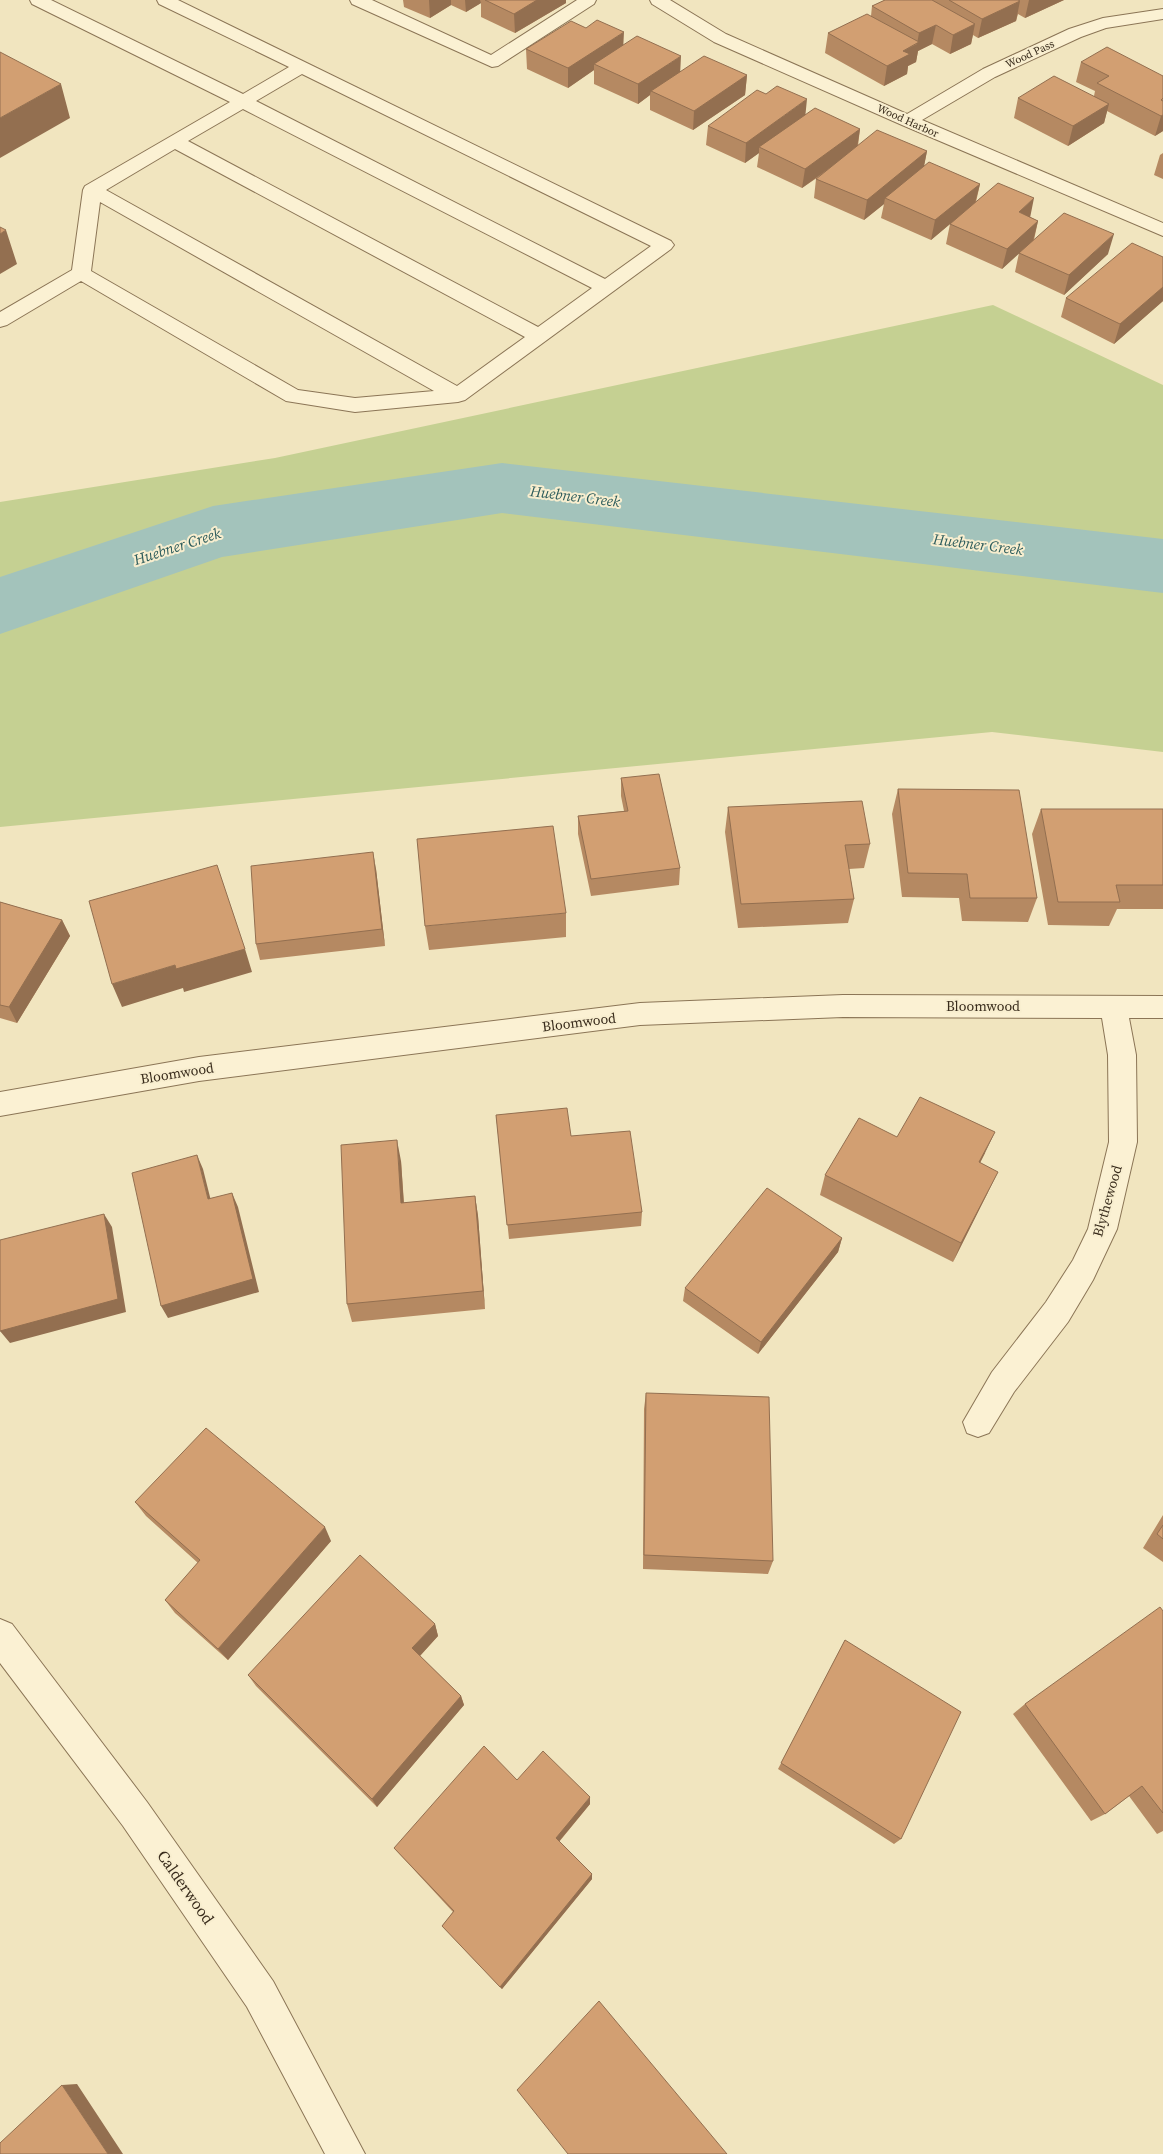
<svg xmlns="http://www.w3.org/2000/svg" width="1163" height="2154" viewBox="0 0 1163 2154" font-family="'Source Serif 4',serif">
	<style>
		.green { fill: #c5d092 }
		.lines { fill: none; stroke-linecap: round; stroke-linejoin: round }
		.river { fill: #a3c3bb; fill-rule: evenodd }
		.minor-casing { stroke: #8b7556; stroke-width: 2 }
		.minor { fill: #fbf1d3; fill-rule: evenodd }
		.wall { fill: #b58962 }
		.shaded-wall { fill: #936f50 }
		.building { fill: #d29f72; stroke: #936f50 }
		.labels { text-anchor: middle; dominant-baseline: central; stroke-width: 4; stroke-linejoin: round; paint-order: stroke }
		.far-street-label { font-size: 11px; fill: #392c1c; stroke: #f8eecf }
		.street-label { font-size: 14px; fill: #392c1c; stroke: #f8eecf }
		.water-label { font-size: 15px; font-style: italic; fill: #2a5a5a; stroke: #f8eecf }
		.near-street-label { font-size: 16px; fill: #392c1c; stroke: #f8eecf }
	</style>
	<rect width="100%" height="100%" fill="#f1e5bf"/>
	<path class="green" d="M993,305L1163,385V752L992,732L0,827V502L275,458Z"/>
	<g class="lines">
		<path class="river" d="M502,463L1163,539V593L502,513L222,557L0,634V577L213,506Z"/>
		<g class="minor-casing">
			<path id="minor" d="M30,0H51L243,94L289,67L159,4L157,0H178L671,241L674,245L671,249L465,400L458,402L355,412L286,401L81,281L7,325L0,327V312L72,270L83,190L85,186L230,102L32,4ZM302,74L651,246L605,279L256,101ZM243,109L592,288L538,327L188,141ZM175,149L525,337L457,386L106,190ZM100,202L434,391L355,398L298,390L91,271Z
				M350,0H372L491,55L577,0H596L594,4L498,66L492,67L352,4Z
				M650,0H670L726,34L907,114L983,69L1069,29L1103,18L1163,9V19L1106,28L1081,37L995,77L922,120L1163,223V236L902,125L714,42L652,4Z
				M843,995L1163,996V1018H1129L1136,1055L1137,1142L1117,1229L1093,1280L1068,1322L1014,1392L989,1433L978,1437L967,1433L963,1422L992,1372L1046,1302L1073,1260L1088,1229L1109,1142L1108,1055L1102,1018L843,1017L640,1025L199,1081L0,1116V1092L199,1057L640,1003Z
				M0,1619L12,1624L147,1802L273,1981L365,2154H325L247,2007L123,1826L0,1663Z"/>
		</g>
		<use href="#minor" class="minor"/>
	</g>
	<path class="wall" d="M403,0H566V3L515,33L481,17V3L466,12L451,5L430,18L404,7Z
		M885,0H1064L1025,18L1018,14L1016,21L978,38L973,35L971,44L950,54L932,44L918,51L916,62L908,66L907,74L884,86L825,53L828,33L871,16L872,6Z
		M623,45L680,71L747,75L745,95L693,130L650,110V95L638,104L594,84V70L568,88L527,69L526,49Z
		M1081,62L1163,76V131L1155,136L1107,111L1104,123L1068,146L1014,118L1018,98L1094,96L1095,91L1076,82Z
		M805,115L860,129L858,146L927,151L924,166L980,184L976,202L1030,217L1038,221L1034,240L1108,254L1064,295L1015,272L1019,253L1002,269L946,244L950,224L931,240L881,218L884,204L864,220L814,198L816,179L827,171L802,188L757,167L759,153L745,163L706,145L708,126Z
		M1163,153V179L1154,175L1160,155Z
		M1163,257V301L1114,344L1061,317L1066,298Z
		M621,778L680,868L679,885L591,896L578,834V816L624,811L621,796Z
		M898,789L1037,898L1028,922L962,921L959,898L902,897L892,814Z
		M728,807L870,844L864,868L849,869L854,899L848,923L738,928L725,832Z
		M1041,809H1163V909H1117L1109,926L1048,925L1032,834Z
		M376,869L385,946L260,960L256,944Z
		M0,902L62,920L70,936L17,1023L0,1018Z
		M566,913V937L429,950L425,926Z
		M496,1115L571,1136L642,1212L641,1226L509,1239Z
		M897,1137L985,1153L980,1163L988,1192L953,1262L820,1195L825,1175Z
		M401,1161L404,1203L475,1196L478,1216L485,1309L352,1322L347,1304Z
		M842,1238L838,1252L758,1354L683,1301L685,1288Z
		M646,1393L773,1561L768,1574L643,1569L644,1409Z
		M135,1502L331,1541L228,1660L175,1613L165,1600L198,1563L146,1516Z
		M1163,1515V1562L1143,1548Z
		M1163,1611V1831L1157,1834L1129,1796L1105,1814L1091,1821L1013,1714L1025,1704Z
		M435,1624L438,1636L420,1656L461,1696L464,1705L377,1807L256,1686L248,1675Z
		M845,1640L901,1839L894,1844L778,1769Z
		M517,1780L590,1804L559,1842L592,1874V1879L502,1989L442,1926L453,1912L394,1848Z"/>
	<path class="shaded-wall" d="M429,0H451V5L430,18Z
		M465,0H480L481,3L466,12Z
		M537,0H566V3L515,33L514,14Z
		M1029,0H1064L1025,18Z
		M1020,1L1016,21L978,38L982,19Z
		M975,24L971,44L950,54L953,35Z
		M936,25L932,44L918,51L916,62L908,66L907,74L884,86L887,66L903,51L917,44L919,33Z
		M624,32L623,51L594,64V70L568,88V68Z
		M681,56L680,76L651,91L650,95L638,104V84Z
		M747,75L745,95L693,130L694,111Z
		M61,84L70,118L0,158V118Z
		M807,99L805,119L759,147V153L745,163L746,143Z
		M1109,104L1104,123L1068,146L1073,126Z
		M1163,115V131L1155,136L1161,116Z
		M860,129L857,148L802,188L805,169Z
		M927,151L923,171L885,198L884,204L864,220L867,200Z
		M980,184L975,203L931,240L935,220Z
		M1034,198L1030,218L1019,212Z
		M1038,221L1033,241L1002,269L1007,249Z
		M6,230L17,264L0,274V234Z
		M1114,234L1108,254L1064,295L1069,275Z
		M1163,287V301L1114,344L1120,324Z
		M373,852L376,869L385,946L382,929Z
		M62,920L70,936L17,1023L9,1007Z
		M245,949L252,972L184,992L183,988L122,1007L112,984L175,965Z
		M995,1132L985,1153L970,1182L979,1162Z
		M397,1140L401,1161L405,1223L401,1203Z
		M197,1155L203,1169L214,1213L208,1199Z
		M998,1172L953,1262L961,1243Z
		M232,1193L238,1207L259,1292L168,1318L161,1306Z
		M475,1196L478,1216L485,1309L483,1291Z
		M104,1214L112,1227L126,1312L10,1343L0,1331Z
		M842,1238L838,1252L758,1354L761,1342Z
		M325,1527L331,1541L228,1660L218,1649Z
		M435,1624L438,1636L417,1659L412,1648Z
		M461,1696L464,1705L377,1807L372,1799Z
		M590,1797V1804L556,1845V1838Z
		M592,1874V1879L502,1989L500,1987Z
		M77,2084L123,2154H108L62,2085Z"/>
	<path class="building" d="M485,0H537L514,14Z
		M885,0H932L975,24L953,35L936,25L919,33L872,6Z
		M949,0H1018L1020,1L982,19Z
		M867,14L919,42L903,51L910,54L887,66L828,33Z
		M597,20L624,32L568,68L526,49L571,21L586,28Z
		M637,36L681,56L638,84L594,64Z
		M1107,47L1163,76V98L1161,100L1163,101V115L1161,116L1097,83L1109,76L1081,62Z
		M0,52L61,84L0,118Z
		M704,56L747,75L694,111L651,91Z
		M1054,76L1109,104L1073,126L1018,98Z
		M777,86L807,99L746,143L708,126L757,90L766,94Z
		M815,108L860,129L805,169L759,147Z
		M877,130L927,151L867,200L816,179Z
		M929,162L980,184L935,220L885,198Z
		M998,183L1034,198L1019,212L1038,221L1007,249L950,224Z
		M1064,213L1114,234L1069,275L1019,253Z
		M0,227L6,230L0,234Z
		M1132,243L1163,257V287L1120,324L1066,298Z
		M659,774L680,868L591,879L578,816L628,811L621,778Z
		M898,789L1019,790L1037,898H970L967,874L908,873Z
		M862,801L870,844L845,845L854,899L741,904L728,807Z
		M1041,809H1163V885H1116L1120,902H1058Z
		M553,826L566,913L425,926L417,839Z
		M373,852L382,929L256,944L251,866Z
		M217,865L245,949L176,969L175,965L112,984L89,901Z
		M0,902L62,920L9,1007L0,1005Z
		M920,1097L995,1132L979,1162L998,1172L961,1243L825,1175L859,1118L897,1137Z
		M567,1108L571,1136L630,1131L642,1212L507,1225L496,1115Z
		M397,1140L401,1203L475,1196L483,1291L347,1304L341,1145Z
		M197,1155L208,1199L232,1193L253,1279L161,1306L132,1173Z
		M767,1188L842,1238L761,1342L685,1288Z
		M104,1214L118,1299L0,1331V1240Z
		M646,1393L769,1397L773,1561L644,1555Z
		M206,1428L325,1527L218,1649L165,1600L200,1560L135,1502Z
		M1163,1525V1539L1157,1534Z
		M360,1555L435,1624L412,1648L461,1696L372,1799L248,1675Z
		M1160,1607L1163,1611V1813L1142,1786L1105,1814L1025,1704Z
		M845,1640L961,1712L901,1839L781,1763Z
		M484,1746L517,1780L543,1751L590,1797L556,1838L592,1874L500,1987L442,1926L454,1911L394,1848Z
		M599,2001L727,2154H568L517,2090Z
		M62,2085L108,2154H0V2143Z"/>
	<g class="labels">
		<g class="far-street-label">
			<text transform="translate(1030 54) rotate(-25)">Wood Pass</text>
			<text transform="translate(908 121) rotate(24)">Wood Harbor</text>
		</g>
		<g class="street-label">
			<text x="983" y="1006">Bloomwood</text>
			<text transform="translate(579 1022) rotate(-7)">Bloomwood</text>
			<text transform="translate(177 1073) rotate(-9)">Bloomwood</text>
			<text transform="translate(1107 1201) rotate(-74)">Blythewood</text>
		</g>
		<g class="water-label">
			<text transform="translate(575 496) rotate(7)">Huebner Creek</text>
			<text transform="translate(978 544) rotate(7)">Huebner Creek</text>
			<text transform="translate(177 546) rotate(-18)">Huebner Creek</text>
		</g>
		<g class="near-street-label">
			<text transform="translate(186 1887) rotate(55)">Calderwood</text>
		</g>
	</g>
</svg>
